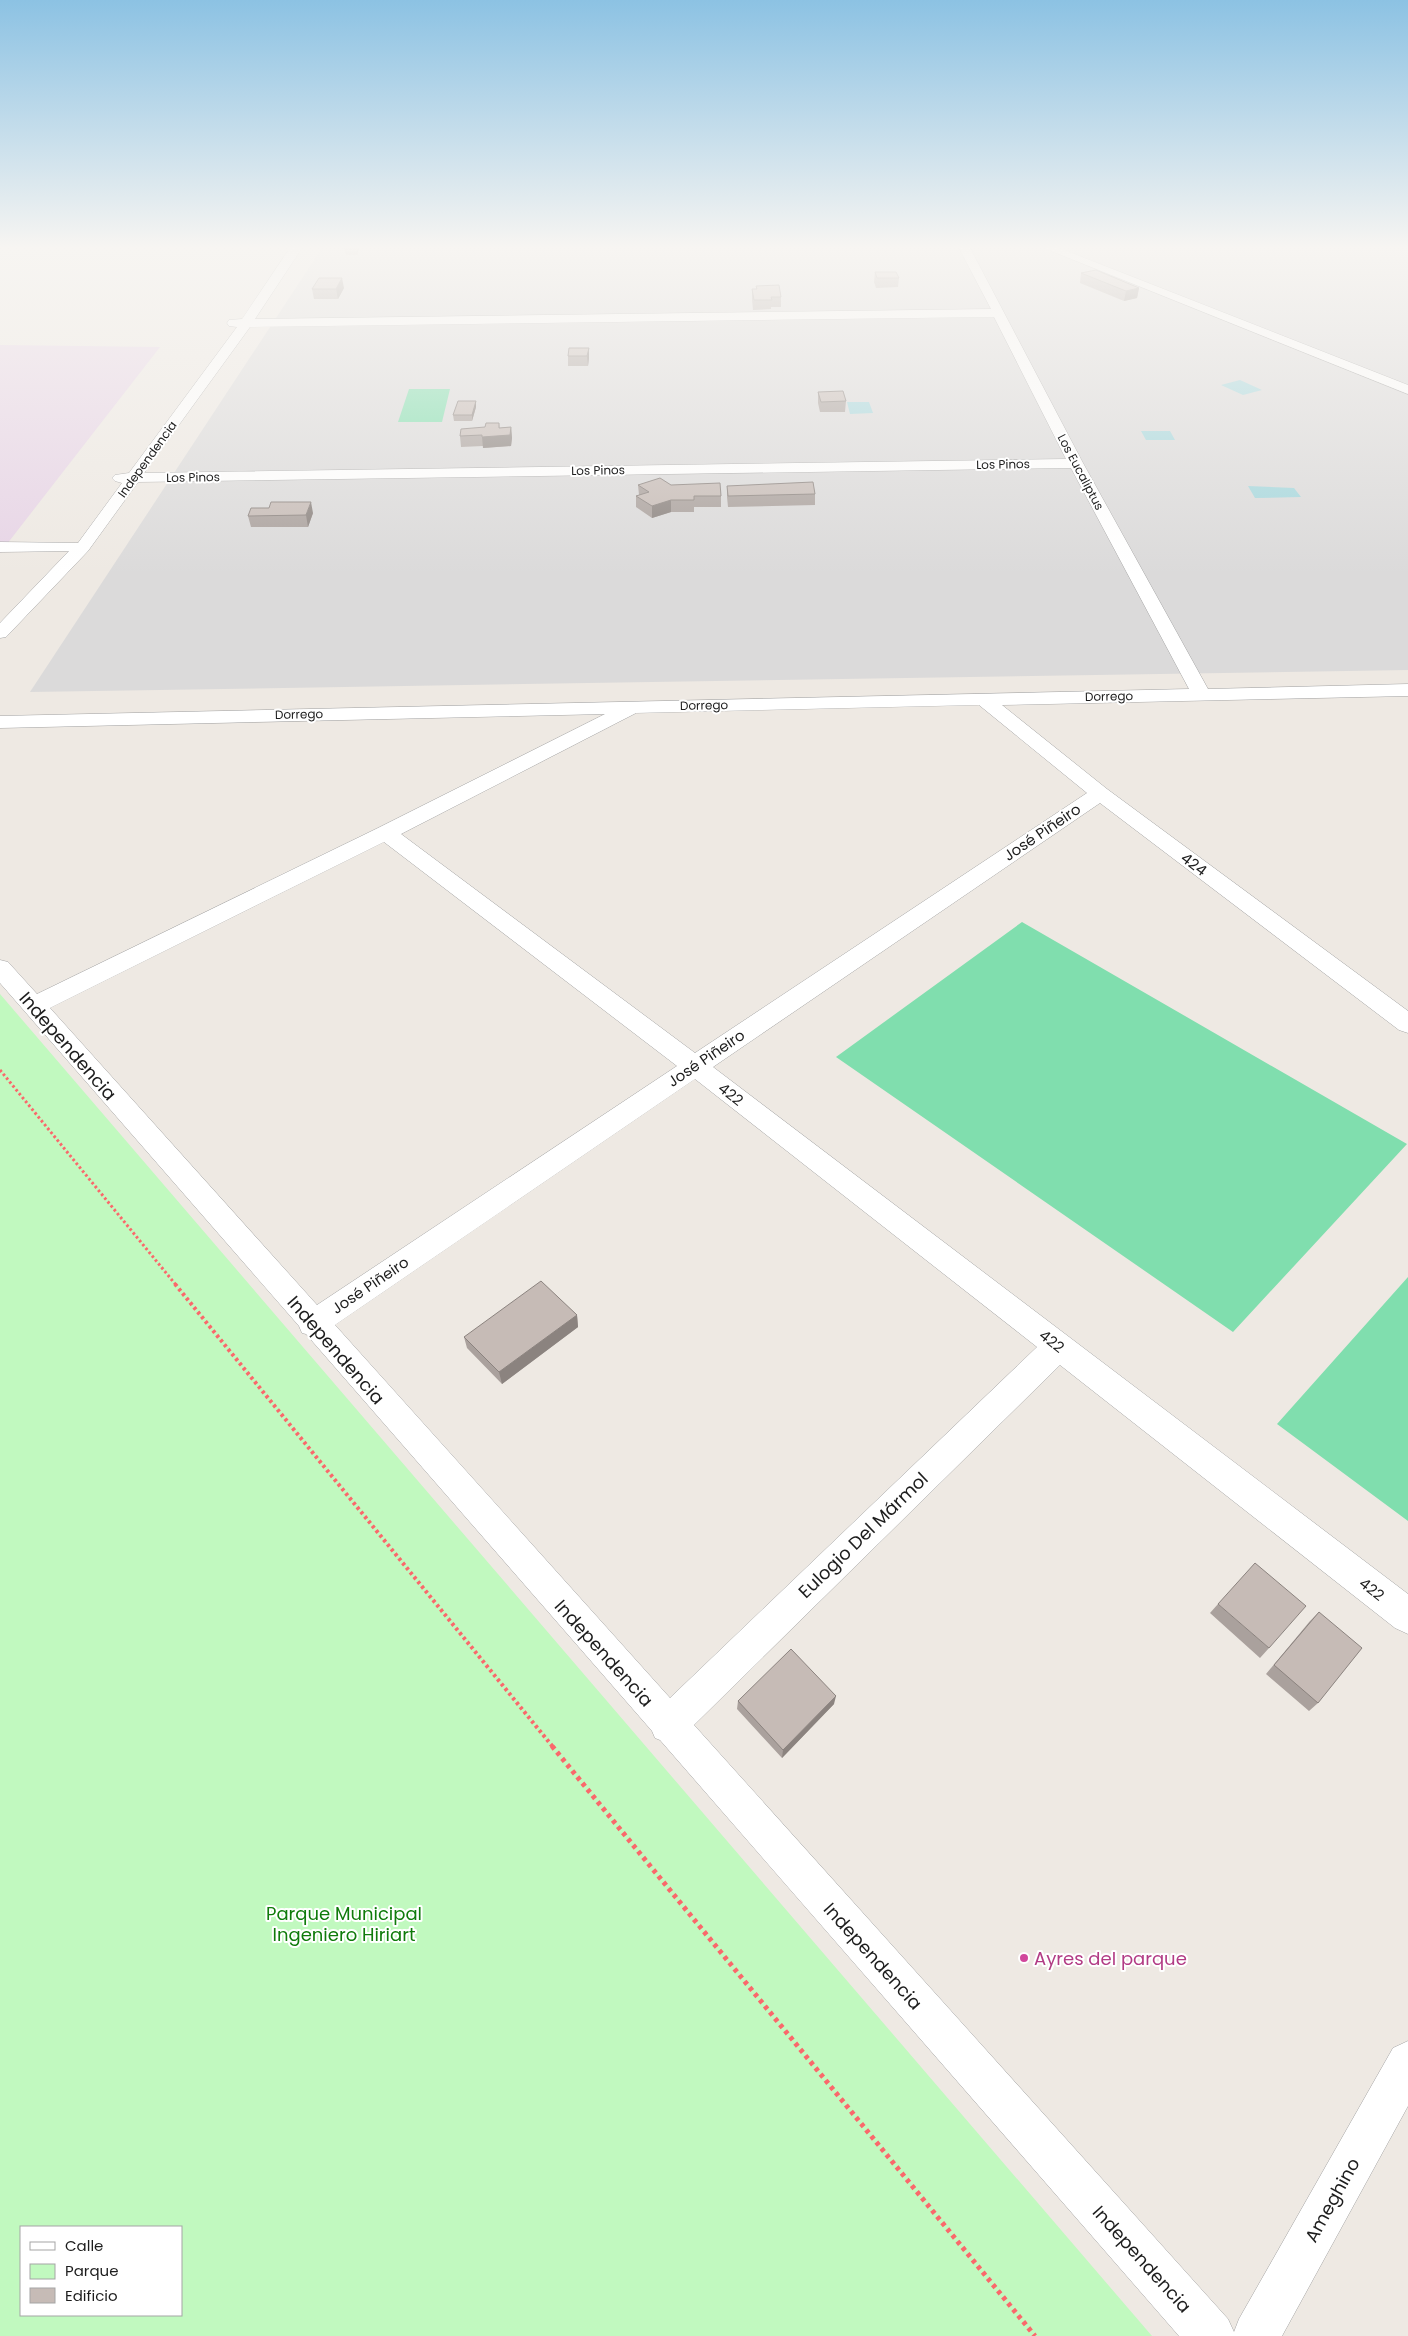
<svg xmlns="http://www.w3.org/2000/svg" width="1408" height="2336" viewBox="0 0 1408 2336" font-family="Poppins,sans-serif">
	<style>
		.residential { fill: #dbdada }
		.industrial { fill: #e7d4e6 }
		.park { fill: #c1f9bf; fill-rule: evenodd }
		.pitch { fill: #80deae }
		.water { fill: #a3d6dc }
		.lines { fill: none; stroke-linecap: round; stroke-linejoin: round }
		.minor-casing { stroke: #a4a4a4; stroke-width: 1 }
		.path-far2 { stroke: #fa686b; stroke-width: 3; stroke-dasharray: 2.5 2.5; stroke-linecap: butt }
		.path-far1 { stroke: #fa686b; stroke-width: 4; stroke-dasharray: 3 3; stroke-linecap: butt }
		.path { stroke: #fa686b; stroke-width: 5; stroke-dasharray: 4 4; stroke-linecap: butt }
		.minor { fill: #fff; fill-rule: evenodd }
		.wall { fill: #aaa19d }
		.shaded-wall { fill: #8b837f }
		.building { fill: #c6bbb6; stroke: #8b837f }
		.hotel-dot { fill: #d1479c; stroke: #fff; stroke-width: 2 }
		.labels { text-anchor: middle; dominant-baseline: central; stroke-width: 4; stroke-linejoin: round; paint-order: stroke }
		.far-street-label { font-size: 12px; fill: #1d1d1d; stroke: #fff }
		.street-label { font-size: 15px; fill: #1d1d1d; stroke: #fff }
		.near-street-label { font-size: 18px; fill: #1d1d1d; stroke: #fff }
		.near-park-label { font-size: 18px; fill: #0f7b0b; stroke: #fff }
		.near-hotel-label { font-size: 18px; fill: #b23c85; stroke: #fff; text-anchor: start }
	</style>
	<rect width="100%" height="100%" fill="#eee9e3"/>
	<path class="residential" d="M322,248H1408V670L30,692Z"/>
	<path class="industrial" d="M0,345L160,347L0,553Z"/>
	<path class="park" d="M0,994L1152,2336H0ZM21,2227H181V2315H21Z"/>
	<path class="pitch" d="M409,389H450L442,422H398Z
		M1022,922L1407,1144L1233,1332L836,1057Z
		M1408,1277V1521L1277,1424Z"/>
	<path class="water" d="M1240,380L1262,390L1243,395L1221,385Z
		M847,402H869L873,413L850,414Z
		M1141,431H1170L1175,440H1146Z
		M1248,486L1294,488L1301,497L1255,498Z"/>
	<g class="lines">
		<g class="minor-casing">
			<path id="minor" d="M290,248H302L255,319L991,309L959,248H970L1083,463L1208,689L1408,684V696L1002,705L1107,789L1408,1011V1033L1399,1030L1100,803L713,1067L1408,1594V1634L1395,1628L1060,1365L694,1725L1228,2319L1234,2332L1239,2319L1393,2048L1408,2041V2106L1282,2336H1179L660,1740L655,1738L652,1731L306,1334L302,1333L299,1326L0,983V960L8,962L37,994L378,828L605,714L0,728V716L1189,689L1071,468L138,482L88,551L6,637L0,638V623L69,551L0,552V542L78,543L122,483L115,481L112,478L115,475L129,473L237,327L229,326L227,323L229,320L242,319ZM994,317L1066,459L144,473L250,327ZM979,705L1087,793L695,1053L401,834L636,713ZM384,842L677,1066L317,1305L50,1008ZM695,1079L1037,1347L670,1698L335,1325Z
				M1044,248H1059L1408,385V394Z"/>
		</g>
		<path class="path-far2" d="M0,1070L176,1285"/>
		<path class="path-far1" d="M175,1284L553,1747"/>
		<path class="path" d="M552,1746L1035,2336"/>
		<use href="#minor" class="minor"/>
	</g>
	<path class="wall" d="M344,248H359L357,255H346Z
		M875,272L899,278L898,287L876,288L874,282Z
		M1081,273L1139,288L1137,298L1124,301L1080,283Z
		M756,286L781,297V307H771V309L753,310L752,299V289H756Z
		M344,288L338,299H314L312,289Z
		M589,348V358L588,366H568V356Z
		M818,392L846,401L845,412H820L818,403Z
		M476,407L472,421H454L453,415Z
		M511,427L512,438L511,446L483,448V446L461,447L460,436L500,428Z
		M638,485H671L721,496V507H694V512H671L652,518L636,507V496L639,495Z
		M727,486L815,494V505L728,507L727,497Z
		M313,513L308,527H251L248,516Z
		M577,1315L578,1327L502,1384L467,1348L464,1337Z
		M1218,1604L1269,1648L1260,1658L1210,1613Z
		M1319,1612L1318,1703L1309,1711L1266,1674L1310,1621Z
		M738,1701L834,1704L782,1758L737,1709Z"/>
	<path class="shaded-wall" d="M356,248H359L357,255Z
		M342,278L344,288L338,299L336,289Z
		M1139,288L1137,298L1124,301L1126,291Z
		M589,348V358L588,366L587,356Z
		M476,401V407L472,421V415Z
		M499,423L500,435L511,427L512,438L511,446L483,448L482,437L499,428Z
		M671,500V512L652,518V506Z
		M311,502L313,513L308,527L306,515Z
		M577,1315L578,1327L502,1384L499,1372Z
		M836,1696L834,1704L782,1758L783,1750Z"/>
	<path class="building" d="M1096,270L1139,288L1126,291L1081,273Z
		M875,272H896L899,278H877Z
		M319,278H342L336,289H312Z
		M779,285L781,297H771L772,300H754L752,289H757L756,286Z
		M569,348H589L587,356H568Z
		M843,391L846,401L821,402L818,392Z
		M458,401H476L472,415H453Z
		M486,423H499V428L511,427L510,435L482,437V435L460,436L461,429L485,427Z
		M660,478L671,485L720,483L721,496H694V500H671L652,506L636,496L649,492L638,485Z
		M813,482L815,494L728,496L727,486Z
		M271,502H311L306,515L248,516L251,508H269Z
		M541,1281L577,1315L499,1372L464,1337Z
		M1255,1563L1306,1606L1269,1648L1218,1604Z
		M1319,1612L1362,1648L1318,1703L1274,1665Z
		M791,1649L836,1696L783,1750L738,1701Z"/>
	<linearGradient id="sky" x2="0" y2="1"><stop stop-color="#8cc2e3"/><stop offset="0.43" stop-color="#f7f5f2"/><stop offset="1" stop-color="#f7f5f2" stop-opacity="0"/></linearGradient>
	<rect width="1408" height="575" fill="url(#sky)"/>
	<circle class="hotel-dot" cx="1024" cy="1958" r="5"/>
	<g class="labels">
		<g class="far-street-label">
			<text transform="translate(147 459) rotate(-54)">Independencia</text>
			<text transform="translate(1003 464) rotate(-1)">Los Pinos</text>
			<text transform="translate(598 470) rotate(-1)">Los Pinos</text>
			<text transform="translate(1081 472) rotate(62)">Los Eucaliptus</text>
			<text transform="translate(193 477) rotate(-1)">Los Pinos</text>
			<text transform="translate(1109 696) rotate(-1)">Dorrego</text>
			<text transform="translate(704 705) rotate(-1)">Dorrego</text>
			<text transform="translate(299 714) rotate(-1)">Dorrego</text>
		</g>
		<g class="street-label">
			<text transform="translate(1042 832) rotate(-34)">José Piñeiro</text>
			<text transform="translate(1194 864) rotate(37)">424</text>
			<text transform="translate(706 1058) rotate(-34)">José Piñeiro</text>
			<text transform="translate(731 1094) rotate(38)">422</text>
			<text transform="translate(370 1285) rotate(-34)">José Piñeiro</text>
			<text transform="translate(1052 1341) rotate(38)">422</text>
			<text transform="translate(1372 1589) rotate(38)">422</text>
		</g>
		<g class="near-street-label">
			<text transform="translate(68 1046) rotate(49)">Independencia</text>
			<text transform="translate(336 1350) rotate(49)">Independencia</text>
			<text transform="translate(863 1535) rotate(-44)">Eulogio Del Mármol</text>
			<text transform="translate(604 1653) rotate(48)">Independencia</text>
			<text transform="translate(873 1956) rotate(48)">Independencia</text>
			<text transform="translate(1332 2200) rotate(-61)">Ameghino</text>
			<text transform="translate(1142 2259) rotate(48)">Independencia</text>
		</g>
		<g class="near-park-label">
			<text x="344" y="1913">Parque Municipal<tspan x="344" dy="21">Ingeniero Hiriart</tspan></text>
		</g>
		<g class="near-hotel-label">
			<text x="1034" y="1958">Ayres del parque</text>
		</g>
	</g>
	<rect x="20" y="2226" width="162" height="90" fill="#ffffff" stroke="#a5a5a5"/>
	<rect x="30" y="2242" width="25" height="8" fill="#ffffff" stroke="#a5a5a5"/>
	<text x="65" y="2251" font-size="15" fill="#1d1d1d">Calle</text>
	<rect x="30" y="2264" width="25" height="15" fill="#c1f9bf" stroke="#a5a5a5"/>
	<text x="65" y="2276" font-size="15" fill="#1d1d1d">Parque</text>
	<rect x="30" y="2288" width="25" height="15" fill="#c6bbb6" stroke="#a5a5a5"/>
	<text x="65" y="2301" font-size="15" fill="#1d1d1d">Edificio</text>
</svg>
